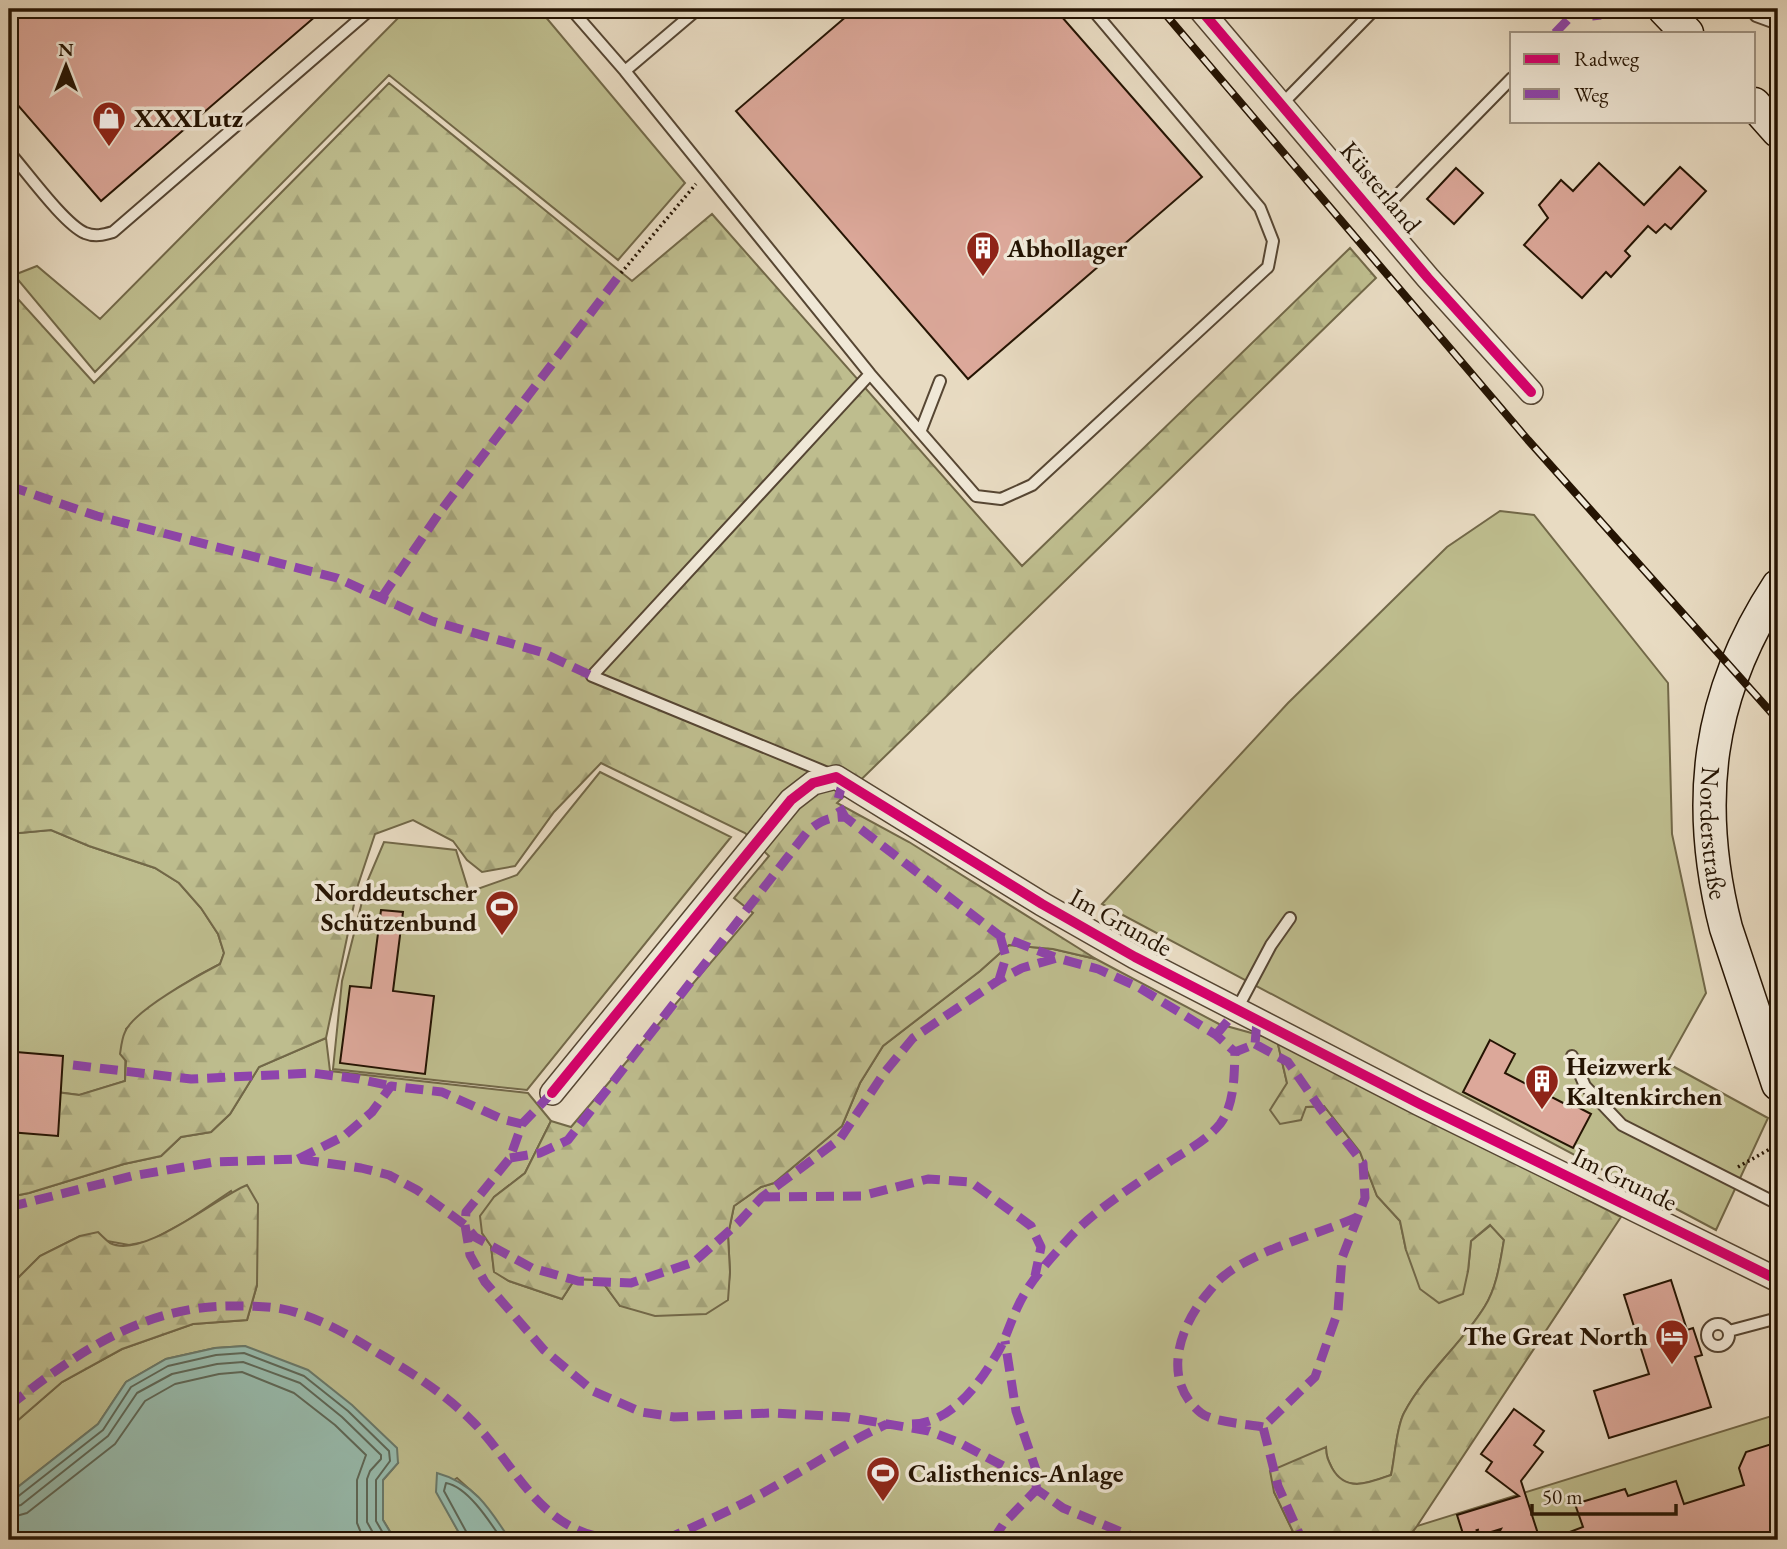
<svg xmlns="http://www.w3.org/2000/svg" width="1787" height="1549" viewBox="0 0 1787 1549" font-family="'EB Garamond',serif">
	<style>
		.green { fill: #bebd8e; stroke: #726848; stroke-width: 2 }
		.forest { fill: url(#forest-firs); stroke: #726848; stroke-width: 2 }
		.water { fill: #98bcae; stroke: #6a796a; stroke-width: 2 }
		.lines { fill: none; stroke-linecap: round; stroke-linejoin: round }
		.shore { stroke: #5e6858; stroke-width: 2 }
		.building { fill: #dca89a; stroke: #251403; stroke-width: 2 }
		.lane-casing { stroke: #564633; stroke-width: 14 }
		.street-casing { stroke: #564633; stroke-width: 26 }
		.secondary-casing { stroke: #251403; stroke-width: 35 }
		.path { stroke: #251403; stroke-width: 3.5; stroke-dasharray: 2 3.5; stroke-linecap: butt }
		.lane { stroke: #f0e8d7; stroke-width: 10 }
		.street { stroke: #f0e8d7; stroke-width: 23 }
		.secondary { stroke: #f0e8d7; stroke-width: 32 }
		.rail-casing { stroke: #251403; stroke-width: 8 }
		.rail { stroke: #f0e8d7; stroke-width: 5; stroke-dasharray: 16; stroke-linecap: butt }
		.quiet { stroke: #8e44ad; stroke-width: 9; stroke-dasharray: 18 9; stroke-linecap: butt }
		.cycleway-casing { stroke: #f0e8d7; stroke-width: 15 }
		.cycleway { stroke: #d6006c; stroke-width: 10 }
		.labels { text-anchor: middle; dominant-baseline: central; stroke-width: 7; stroke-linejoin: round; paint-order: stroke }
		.poi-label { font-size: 26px; font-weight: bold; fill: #251403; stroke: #f0e8d7; text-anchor: start }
		.street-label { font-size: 26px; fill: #251403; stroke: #f0e8d7 }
	</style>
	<defs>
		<pattern id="forest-firs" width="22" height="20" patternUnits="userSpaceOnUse" patternTransform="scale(1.75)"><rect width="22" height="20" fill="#bebd8e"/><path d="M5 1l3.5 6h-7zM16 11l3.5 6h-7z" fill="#a3a279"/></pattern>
	</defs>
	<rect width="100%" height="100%" fill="#e8dbc2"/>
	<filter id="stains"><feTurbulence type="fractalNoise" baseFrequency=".00286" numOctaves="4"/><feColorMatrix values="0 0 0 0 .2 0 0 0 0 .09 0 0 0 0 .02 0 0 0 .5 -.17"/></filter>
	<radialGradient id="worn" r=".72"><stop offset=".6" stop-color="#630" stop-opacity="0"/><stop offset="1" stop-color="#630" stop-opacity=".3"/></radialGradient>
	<path class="green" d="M407,9H539L685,183L618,260L389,75L95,372L14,275L37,266L100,319Z
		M1500,511L1534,515L1668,683L1672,834L1706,993L1667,1063L1768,1118L1716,1230L1102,904L1288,703L1447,547Z
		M600,772L731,837L527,1090L333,1069L342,981L367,882L384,842L456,850L469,892L517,875Z
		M51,830L89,846L155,868L179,883L201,908L218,934L224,953L220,964C185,981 155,1002 126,1029L125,1081L80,1095L9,1086V834Z
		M1009,945L1053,949L1096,959L1219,1024L1277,1040L1287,1083L1306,1107L1324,1106L1360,1152L1377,1196L1400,1221L1406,1250L1468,1271L1471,1241L1491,1225L1504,1240C1500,1262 1497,1287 1485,1306C1462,1344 1425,1373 1404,1413C1396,1428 1395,1458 1391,1475C1371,1482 1345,1493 1333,1470C1329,1462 1326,1457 1326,1448L1274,1492L1297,1540H510L478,1497L457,1478L437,1492L463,1540H395L383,1520V1480L398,1463L245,1346L215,1348L166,1359L126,1382L98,1424L9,1494V1428L62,1382L122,1349L193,1324L247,1320L257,1285L256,1250L231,1191L185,1222L150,1241L129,1245L80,1236L40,1256L9,1287V1197L29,1193L124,1164L161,1156L181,1137L211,1132L230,1114L259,1067L326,1038L330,1071L528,1093L551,1121L525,1173L494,1197L482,1233L491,1246L494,1271L509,1281L562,1299L575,1279L601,1280L620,1306L727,1300L730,1272L728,1235L734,1206L761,1187L774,1183L842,1126L860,1083L883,1046L980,971Z
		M1778,1414V1540H1406L1417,1526Z"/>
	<path class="forest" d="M389,83L632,281L712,214L1022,566L1350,248L1376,278L837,803L909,842L1096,959L1053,949L1009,945L980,971L883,1046L860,1083L842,1126L774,1183L761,1187L734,1206L728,1235L730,1272L728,1300L706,1314L655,1316L620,1306L601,1280L575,1279L562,1299L509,1281L494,1272L491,1246L482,1233L480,1216L494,1197L525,1173L551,1121L571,1127L753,913L734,898L769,856L745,833L601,763L554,812L515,866L482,872L467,860L453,841L413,820L375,834L358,885L326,1038L259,1067L230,1114L211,1132L181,1137L161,1156L124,1164L29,1193L9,1197V1086L79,1095L125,1081L126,1061L120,1054C121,1047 122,1038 125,1032C134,1010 199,975 220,964L224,953L218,934L201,908L179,883L155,868L89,846L51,830L9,834V289L94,383Z
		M1277,1040L1621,1217L1417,1526L1406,1540H1297L1274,1492L1270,1471L1326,1447C1326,1456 1328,1460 1332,1468C1346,1493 1369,1483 1391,1475C1395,1457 1396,1428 1404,1413C1425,1373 1462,1344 1485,1306C1497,1287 1500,1262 1504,1240L1490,1225L1471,1241L1468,1271L1463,1294L1439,1303L1420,1289L1406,1250L1400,1221L1377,1196L1360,1152L1324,1106L1306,1107L1301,1120L1280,1124L1270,1110L1287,1083Z
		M247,1185L258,1204L257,1285L247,1320L193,1324L122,1349L62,1382L9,1428V1287L40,1256L80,1236L98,1232C101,1235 106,1240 110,1243C143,1260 215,1198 247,1185Z"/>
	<path class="water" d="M245,1346L308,1370L352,1405L397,1448L398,1463L383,1480V1520L395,1540H9V1494L98,1424L126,1382L166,1359L215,1348Z
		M437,1473C474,1483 490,1509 510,1540H463L436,1492Z"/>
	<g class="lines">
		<path class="shore" d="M9,1499L16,1498L103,1430L131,1387L168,1366L216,1355L244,1353L304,1376L348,1411L389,1451L390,1461L376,1480V1521L387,1540
			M9,1508L21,1505L108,1436L137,1393L172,1374L217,1364L243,1362L300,1383L342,1417L381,1455V1459L370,1471L367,1479V1522L377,1540
			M9,1518L27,1513L115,1444L145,1401L175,1384L219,1374L242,1372L294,1393L335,1425L366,1455L357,1480V1523L364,1540
			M469,1540L468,1535L444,1491L446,1483C468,1487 490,1522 502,1540"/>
	</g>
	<path class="building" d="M9,9H324L101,201L9,95Z
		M855,9H1055L1202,177L968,379L736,111Z
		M1599,163L1644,205L1680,167L1706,191L1671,229L1665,224L1656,233L1648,226L1625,251L1630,256L1611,277L1606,272L1582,298L1524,245L1548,218L1539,205L1561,180L1573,191Z
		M1456,168L1483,193L1454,224L1427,199Z
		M381,910L403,912L393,991L434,996L425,1074L340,1063L350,986L371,988Z
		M1490,1040L1515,1054L1505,1073L1571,1107L1572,1104L1591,1114L1573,1148L1463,1092Z
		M16,1052L63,1056L58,1136L9,1132Z
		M1671,1280L1687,1330L1693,1328L1702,1355L1695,1357L1711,1407L1609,1438L1594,1391L1649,1374L1624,1295Z
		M1514,1409L1544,1431L1534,1445L1543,1452L1521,1481L1540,1540H1495L1501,1529L1465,1540L1457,1515L1519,1496L1486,1471L1492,1462L1481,1454Z
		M1778,1442V1540H1554V1538L1583,1527L1575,1504L1625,1489L1628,1496L1676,1481L1684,1504L1744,1485L1739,1468L1746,1452Z"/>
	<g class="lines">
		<g class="lane-casing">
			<path id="lane" d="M571,9L625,71L870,374L976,496L1001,499L1032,485L1268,267L1273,241L1260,208L1092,9
				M1750,9L1756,16L1778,24
				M625,71L698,9
				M1281,105L1375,9
				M9,152C26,171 64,224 85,233C95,237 103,235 113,232L371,9
				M1377,216L1512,78
				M921,430L940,381
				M830,774L592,676L870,374
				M1236,1011L1271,945L1290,918
				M1572,1056L1585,1086L1622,1125L1778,1204
				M1707 1335a11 11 0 1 1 22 0a11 11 0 1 1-22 0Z
				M1729,1331L1778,1318"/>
		</g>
		<g class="street-casing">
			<path id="street" d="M1200,9L1428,278L1531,392
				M552,1093L791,800L813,783L836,777L1042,904L1135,957L1420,1104L1778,1280"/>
		</g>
		<g class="secondary-casing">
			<g id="secondary">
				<path d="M1664,9L1687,33"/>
				<path d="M1754,104L1778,131"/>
				<path id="s1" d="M1778,586C1707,694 1694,803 1726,928L1778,1084"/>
			</g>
		</g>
		<path class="path" d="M621,273L696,184
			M1738,1167L1777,1145L1772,1132L1778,1129
			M1477,1529L1480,1539L1491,1535H1506L1511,1540
			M1618,1540L1620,1535"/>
		<use href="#lane" class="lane"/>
		<use href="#street" class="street"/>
		<use href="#secondary" class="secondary"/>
		<g class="rail-casing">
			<path id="rail" d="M1161,9L1528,440L1778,720"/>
		</g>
		<use href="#rail" class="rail"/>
		<path class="quiet" d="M1596,9L1597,20
			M1555,33L1578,9
			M9,486L97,516L337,578L432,621L541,652L592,676
			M382,597L440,512L621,273
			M843,781L837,803L845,817
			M999,980L1006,957L1000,936
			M1216,1035L1236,1011
			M1255,1044L1288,1062L1320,1108L1363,1163L1365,1198L1342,1258L1338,1311L1315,1377L1263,1427L1278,1486L1302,1540
			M73,1065L191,1079L312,1073L359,1079L391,1086
			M552,1093L522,1124L510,1158L466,1212L465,1225L470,1255L485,1282L544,1350L593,1391L641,1412L674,1417L772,1413L846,1417L929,1431L960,1443L1005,1467L1063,1508L1141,1540
			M510,1158L540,1153L568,1140L807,832C820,821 828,817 845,817L1000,936L1057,958
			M298,1159L344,1136L372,1112L391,1086L442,1092L502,1119L522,1124
			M762,1197L861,1196L928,1179L971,1182L1031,1226L1041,1247L1035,1276
			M9,1207L132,1176L214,1162L298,1159L361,1168L389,1175L417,1190L465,1225L475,1237L532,1268L578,1281L631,1283L694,1262L738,1223L762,1197L840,1139L884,1073L913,1038L999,980L1022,968L1057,958L1098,969L1138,987L1184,1015L1216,1035L1235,1052
			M9,1406C78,1352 144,1305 235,1306C256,1306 278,1306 298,1313C327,1322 352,1337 378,1353C411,1372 445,1394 472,1421C508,1456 529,1508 578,1530C605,1543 638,1536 667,1540
			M912,1424C950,1423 977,1387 995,1357C1006,1340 1010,1322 1019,1304C1031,1279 1053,1256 1071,1236C1095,1210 1139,1182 1169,1162C1186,1151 1207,1140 1220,1124C1235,1104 1234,1075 1235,1052L1255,1044L1257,1021
			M1263,1427C1247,1424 1212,1422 1201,1413C1161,1381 1179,1327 1207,1294C1212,1288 1218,1280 1225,1275C1258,1249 1317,1235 1357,1217
			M664,1540C705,1522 745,1504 784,1481C818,1462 851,1440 887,1424
			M993,1540L1004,1523L1036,1490L1037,1473L1016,1411L1005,1341"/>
		<g class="cycleway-casing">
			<path id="cycleway" d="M1200,9L1428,278L1531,392
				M552,1093L791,800L813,783L836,777L1042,904L1135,957L1420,1104L1778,1280"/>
		</g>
		<use href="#cycleway" class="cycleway"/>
	</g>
	<defs>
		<g id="shop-pin" transform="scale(1.75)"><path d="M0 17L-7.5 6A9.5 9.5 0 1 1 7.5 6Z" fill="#8f2418" stroke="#f0e8d7"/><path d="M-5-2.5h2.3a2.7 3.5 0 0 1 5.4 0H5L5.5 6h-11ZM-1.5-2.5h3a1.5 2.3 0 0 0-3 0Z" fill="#fff"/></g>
		<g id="building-pin" transform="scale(1.75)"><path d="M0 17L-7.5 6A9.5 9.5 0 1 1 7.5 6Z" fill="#8f2418" stroke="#f0e8d7"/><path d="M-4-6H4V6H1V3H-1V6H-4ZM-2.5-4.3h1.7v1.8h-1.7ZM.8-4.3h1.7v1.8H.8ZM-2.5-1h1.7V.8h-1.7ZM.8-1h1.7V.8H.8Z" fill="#fff"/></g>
		<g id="stadium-pin" transform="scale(1.75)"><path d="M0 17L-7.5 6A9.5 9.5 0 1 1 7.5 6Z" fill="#8f2418" stroke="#f0e8d7"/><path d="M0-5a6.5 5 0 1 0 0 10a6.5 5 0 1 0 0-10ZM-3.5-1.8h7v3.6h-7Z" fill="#fff"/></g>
		<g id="hotel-pin" transform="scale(1.75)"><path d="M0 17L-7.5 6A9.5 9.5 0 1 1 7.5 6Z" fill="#8f2418" stroke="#f0e8d7"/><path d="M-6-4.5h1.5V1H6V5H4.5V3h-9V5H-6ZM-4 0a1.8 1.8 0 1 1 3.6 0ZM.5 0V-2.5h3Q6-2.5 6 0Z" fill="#fff"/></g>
	</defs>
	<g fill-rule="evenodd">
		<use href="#shop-pin" x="109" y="118"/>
		<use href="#building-pin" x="983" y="248"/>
		<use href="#stadium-pin" x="502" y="907"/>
		<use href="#building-pin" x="1542" y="1081"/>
		<use href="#hotel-pin" x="1672" y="1336"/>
		<use href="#stadium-pin" x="883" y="1473"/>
	</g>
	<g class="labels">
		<g class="poi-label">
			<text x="134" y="118">XXXLutz</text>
			<text x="1007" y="248">Abhollager</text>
			<text x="477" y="892" text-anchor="end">Norddeutscher<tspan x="477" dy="30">Schützenbund</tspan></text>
			<text x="1566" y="1066">Heizwerk<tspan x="1566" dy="30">Kaltenkirchen</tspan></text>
			<text x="1648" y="1336" text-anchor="end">The Great North</text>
			<text x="908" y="1473">Calisthenics-Anlage</text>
		</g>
		<g class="street-label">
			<text transform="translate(1381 187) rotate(50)">Küsterland</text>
			<text stroke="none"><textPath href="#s1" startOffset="261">Norderstraße</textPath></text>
			<text transform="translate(1121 922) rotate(29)">Im Grunde</text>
			<text transform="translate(1625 1179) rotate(26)">Im Grunde</text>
		</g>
	</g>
	<rect width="1787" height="1549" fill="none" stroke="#e8dbc2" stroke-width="35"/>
	<rect x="10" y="10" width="1766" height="1528" fill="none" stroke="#251403" stroke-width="3.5"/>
	<rect x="18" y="18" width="1752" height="1514" fill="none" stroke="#251403" stroke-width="2"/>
	<rect x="1510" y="32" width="245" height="91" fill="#f0e8d7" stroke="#9f9382" stroke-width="2"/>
	<rect x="1524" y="54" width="35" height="10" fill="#d6006c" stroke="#9f9382" stroke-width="2"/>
	<text x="1574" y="66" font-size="21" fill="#251403">Radweg</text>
	<rect x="1524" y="89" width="35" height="10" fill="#8e44ad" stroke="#9f9382" stroke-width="2"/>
	<text x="1574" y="102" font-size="21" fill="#251403">Weg</text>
	<g transform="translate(66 66)" stroke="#f0e8d7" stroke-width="5" paint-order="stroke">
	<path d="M0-5L12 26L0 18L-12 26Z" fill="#251403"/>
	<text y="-10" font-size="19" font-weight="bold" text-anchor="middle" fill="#251403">N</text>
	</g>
	<path d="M1532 1504v10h144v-10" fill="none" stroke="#251403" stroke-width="3.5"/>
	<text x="1542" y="1504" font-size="21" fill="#251403" stroke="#f0e8d7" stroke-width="5" paint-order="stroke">50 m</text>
	<rect width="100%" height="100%" filter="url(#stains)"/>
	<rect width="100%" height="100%" fill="url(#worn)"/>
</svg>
